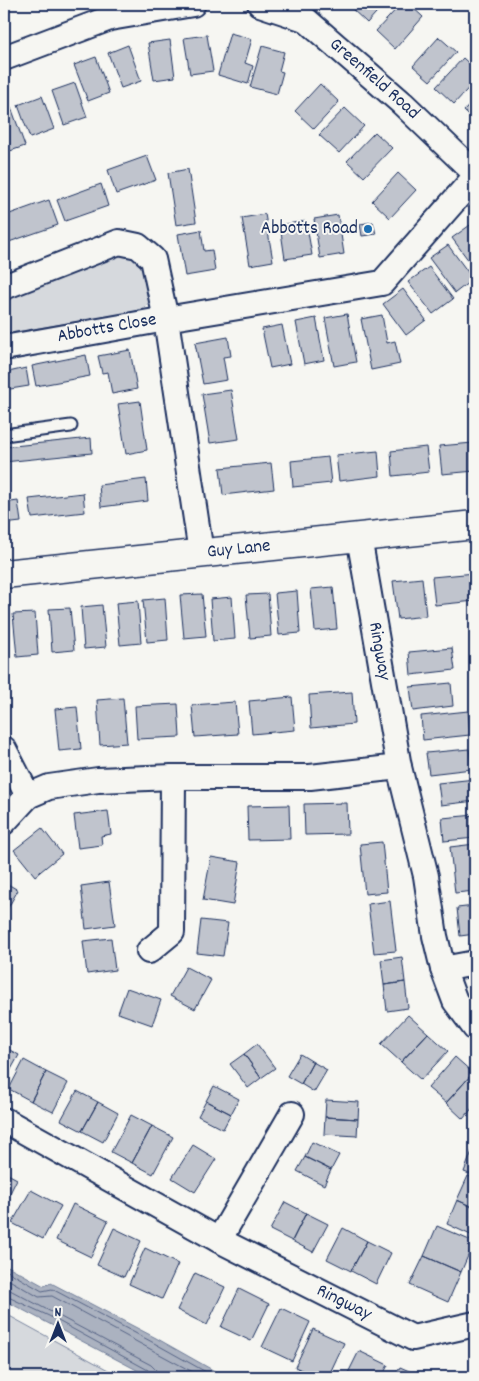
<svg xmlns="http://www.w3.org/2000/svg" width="479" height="1381" viewBox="0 0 479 1381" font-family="Dekko,sans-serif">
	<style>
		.green { fill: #d6d9dd; stroke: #78849e }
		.water { fill: #abb2c0; stroke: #717e99 }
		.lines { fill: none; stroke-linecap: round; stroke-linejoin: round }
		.shore { stroke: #556385; stroke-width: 1 }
		.building { fill: #c0c4cd; stroke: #1b2f5e }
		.service-casing { stroke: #1b2f5e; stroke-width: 15 }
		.minor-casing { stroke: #1b2f5e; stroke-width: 28 }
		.tertiary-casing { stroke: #1b2f5e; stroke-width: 31 }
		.service { stroke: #f6f6f2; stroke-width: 11 }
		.minor { stroke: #f6f6f2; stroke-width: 24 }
		.tertiary { stroke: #f6f6f2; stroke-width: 28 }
		.poi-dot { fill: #1f6fb2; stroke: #f6f6f2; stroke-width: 2 }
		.labels { text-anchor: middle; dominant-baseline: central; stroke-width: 4; stroke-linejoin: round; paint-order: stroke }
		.street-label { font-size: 19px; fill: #1b2f5e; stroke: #f6f6f2 }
		.poi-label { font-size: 19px; fill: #1b2f5e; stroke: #f6f6f2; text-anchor: end }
	</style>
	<rect width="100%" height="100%" fill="#f6f6f2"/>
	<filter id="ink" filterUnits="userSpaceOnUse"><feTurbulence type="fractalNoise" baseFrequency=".02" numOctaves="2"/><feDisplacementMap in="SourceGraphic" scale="10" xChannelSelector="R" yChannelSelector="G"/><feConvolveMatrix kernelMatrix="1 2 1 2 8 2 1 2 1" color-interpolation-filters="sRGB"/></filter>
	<g filter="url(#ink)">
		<path class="green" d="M123,251L144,258L153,294L146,307L133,312L4,334V295Z
			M4,1313L121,1377H4Z"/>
		<path class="water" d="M4,1264L44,1286L51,1283L156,1338L225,1377H150L4,1300Z"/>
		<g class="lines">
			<path class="shore" d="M4,1269L42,1291L52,1289L154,1343L215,1377
				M4,1277L39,1297L52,1296L202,1377
				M4,1289L10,1290L151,1365L156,1370L158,1377
				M4,1295L49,1316L148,1370L151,1377"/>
		</g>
		<path class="building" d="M354,4H384L367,23L351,8Z
			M401,4H409L423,17L395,49L376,31Z
			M230,33L252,39L245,63L253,66L248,84L218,75Z
			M207,35L213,71L190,74L184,38Z
			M439,37L456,52L430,81L413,66Z
			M170,40L175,77L154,80L148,43Z
			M128,45L141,81L121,88L108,53Z
			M262,46L284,52L279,71L283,72L277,94L250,87Z
			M96,57L109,93L88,101L74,65Z
			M463,58L475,69V81L454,104L436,87Z
			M75,83L87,117L64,125L52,91Z
			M320,84L339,102L314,129L295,111Z
			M42,96L54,129L30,138L18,105Z
			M475,99V121L464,111Z
			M11,107L25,146L4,153V110Z
			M345,108L364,126L339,153L319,135Z
			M375,132L392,148L364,177L347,161Z
			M147,156L156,180L116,194L108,170Z
			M188,169L196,222L176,225L168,173Z
			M398,173L416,190L390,218L372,201Z
			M101,184L108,206L65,221L57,200Z
			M49,200L58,225L6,243L4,236V216Z
			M265,214L273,261L250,265L242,218Z
			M338,215L344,254L320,258L314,219Z
			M306,221L312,255L285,259L280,225Z
			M373,222L376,234L362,236L360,224Z
			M473,223L475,227V269L452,238Z
			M201,230L204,251L212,250L215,271L185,276L178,234Z
			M448,245L473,279L455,293L429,258Z
			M429,267L453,299L433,314L408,282Z
			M403,289L426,320L406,335L383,304Z
			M347,314L356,362L334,366L325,318Z
			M382,315L387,343L395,341L400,364L371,370L361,319Z
			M316,318L324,360L304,364L296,322Z
			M282,325L290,364L270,368L262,329Z
			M228,337L231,356L223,357L227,380L203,384L195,343Z
			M130,350L137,389L112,394L108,372L102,373L98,356Z
			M86,355L90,376L36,386L32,366Z
			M26,368L29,386L4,390V373Z
			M231,390L239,439L210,443L202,394Z
			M140,401L147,450L126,454L118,404Z
			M91,438L92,453L4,462V447Z
			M473,443L475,471L442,474L439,446Z
			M426,447L429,472L393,476L391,451Z
			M378,451L380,476L339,481L336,455Z
			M328,457L331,483L293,487L291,461Z
			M271,463L274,489L223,495L220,468Z
			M146,479L148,501L101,507L99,485Z
			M83,493L85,512L32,518L29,499Z
			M18,501L21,522L4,524V503Z
			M475,573V601L435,605L432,577Z
			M422,578L426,616L398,619L393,581Z
			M333,587L337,629L315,631L311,589Z
			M297,591L300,633L279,635L275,593Z
			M202,594L206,636L184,638L180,595Z
			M268,594L271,636L250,638L246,595Z
			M232,597L235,639L213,641L210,599Z
			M165,598L168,640L147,642L143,600Z
			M138,601L141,643L120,645L116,603Z
			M102,605L106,647L84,649L81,607Z
			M70,608L74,650L52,652L49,609Z
			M35,613L38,655L17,657L13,614Z
			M452,648L455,670L411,675L409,652Z
			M451,683L453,706L413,711L410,687Z
			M352,692L354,724L311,728L309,695Z
			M292,697L295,730L252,734L249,701Z
			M123,698L127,743L100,745L97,700Z
			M235,702L238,734L195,737L192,705Z
			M178,704L180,737L137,739L135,706Z
			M77,707L81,749L59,751L55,709Z
			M468,711L470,735L423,740L421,716Z
			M469,749L472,769L429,774L426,753Z
			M475,779V801L441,805L438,783Z
			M347,803L348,834L305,835L304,804Z
			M289,805L290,839L248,840L247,806Z
			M108,811L111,834L101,836L102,845L78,848L74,815Z
			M475,815V838L444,841L442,818Z
			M42,828L62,854L35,876L14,850Z
			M382,842L387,892L365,894L360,844Z
			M475,844V891L455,893L450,847Z
			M211,857L240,862L233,905L203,900Z
			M4,882L18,890L4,915Z
			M109,882L115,925L86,929L81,886Z
			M390,901L396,951L374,953L368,904Z
			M475,906V934L460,936L457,908Z
			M201,920L228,923L223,956L197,953Z
			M111,938L115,970L87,974L83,941Z
			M402,957L405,982L384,985L381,960Z
			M186,967L211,980L195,1009L170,996Z
			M405,982L408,1008L387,1011L384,985Z
			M127,988L161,1000L152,1025L118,1013Z
			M408,1015L428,1033L401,1062L381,1044Z
			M428,1033L448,1051L421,1080L401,1062Z
			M257,1044L275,1068L261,1078L244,1054Z
			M4,1047L19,1055L4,1082Z
			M244,1054L261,1078L248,1088L230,1064Z
			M300,1054L313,1062L301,1084L287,1076Z
			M455,1057L473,1073L446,1103L428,1088Z
			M24,1060L46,1072L31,1101L9,1089Z
			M313,1062L327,1070L314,1092L301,1084Z
			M46,1072L68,1083L53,1112L31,1101Z
			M473,1073L475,1075V1105L463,1119L446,1103Z
			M214,1086L239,1099L231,1114L206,1101Z
			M77,1091L98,1102L82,1131L61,1120Z
			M326,1100L359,1102L358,1119L325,1117Z
			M206,1101L231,1114L223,1129L198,1116Z
			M98,1102L118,1113L103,1142L82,1131Z
			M131,1115L152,1126L132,1163L111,1152Z
			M325,1117L358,1119L357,1136L324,1134Z
			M152,1126L173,1137L153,1174L132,1163Z
			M312,1142L339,1155L331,1170L305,1157Z
			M193,1145L216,1159L195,1192L172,1178Z
			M474,1146H475V1176L464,1172Z
			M305,1157L331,1170L324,1185L297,1171Z
			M4,1172L17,1179L4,1205Z
			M468,1176L475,1179V1208L457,1200Z
			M31,1190L61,1206L43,1239L12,1223Z
			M457,1200L475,1208V1237L447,1224Z
			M285,1202L306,1213L292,1241L270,1230Z
			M73,1204L108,1221L91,1257L56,1240Z
			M306,1213L328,1224L313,1252L292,1241Z
			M437,1226L474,1242L461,1272L424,1256Z
			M114,1228L141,1241L124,1277L97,1265Z
			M343,1228L367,1241L351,1271L327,1259Z
			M367,1241L391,1253L376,1284L351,1271Z
			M145,1248L178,1264L162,1299L129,1284Z
			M424,1256L461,1272L448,1302L410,1285Z
			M195,1273L225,1287L207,1325L177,1310Z
			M239,1289L269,1304L251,1341L221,1327Z
			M281,1308L310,1322L292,1361L262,1347Z
			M313,1329L344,1343L328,1377H317L295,1367Z
			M359,1351L388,1365L382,1377H346Z
			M400,1367L423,1377H395Z"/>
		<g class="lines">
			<g class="service-casing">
				<path id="service" d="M4,435L71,426"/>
			</g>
			<g class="minor-casing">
				<g id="minor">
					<path id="s1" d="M260,4L305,19L402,103L475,173"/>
					<path d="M4,58L110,18L193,4"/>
					<path d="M4,287L119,242L138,246L153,259L166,319L4,348"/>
					<path id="s2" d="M359,537L399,767"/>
					<path d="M201,553L166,319L382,283L475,177"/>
					<path d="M4,749L28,796"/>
					<path d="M4,822L28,796L49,787L98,780L173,777H310L399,767L426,876L435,936L443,969L455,1001L475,1028"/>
					<path d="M149,951L172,932L173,777"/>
					<path d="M443,969L475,963"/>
					<path id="s3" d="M4,1120L219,1240L413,1338L475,1324"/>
					<path d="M219,1240L292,1114"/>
				</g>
			</g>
			<g class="tertiary-casing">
				<g id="tertiary">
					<path id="s4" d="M4,574L475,525"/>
				</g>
			</g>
			<use href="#service" class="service"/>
			<use href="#minor" class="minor"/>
			<use href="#tertiary" class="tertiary"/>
		</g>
	</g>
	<circle class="poi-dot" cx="368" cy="229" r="5"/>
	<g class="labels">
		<g class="street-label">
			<text stroke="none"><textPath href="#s1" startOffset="139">Greenfield Road</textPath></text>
			<text transform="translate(107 329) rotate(-10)">Abbotts Close</text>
			<text stroke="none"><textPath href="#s4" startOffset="236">Guy Lane</textPath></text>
			<text stroke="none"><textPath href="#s2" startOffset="116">Ringway</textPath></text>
			<text stroke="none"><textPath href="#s3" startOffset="386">Ringway</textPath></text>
		</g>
		<g class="poi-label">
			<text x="358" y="229">Abbotts Road</text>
		</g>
	</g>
	<rect width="479" height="1381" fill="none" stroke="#f6f6f2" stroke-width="20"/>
	<rect x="10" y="10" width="459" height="1361" fill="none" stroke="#1b2f5e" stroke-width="2" filter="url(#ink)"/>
	<g transform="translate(58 1324)" stroke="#f6f6f2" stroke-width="4" paint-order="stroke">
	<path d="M0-4L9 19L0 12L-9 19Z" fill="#1b2f5e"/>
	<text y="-8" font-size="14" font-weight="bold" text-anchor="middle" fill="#1b2f5e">N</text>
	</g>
</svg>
